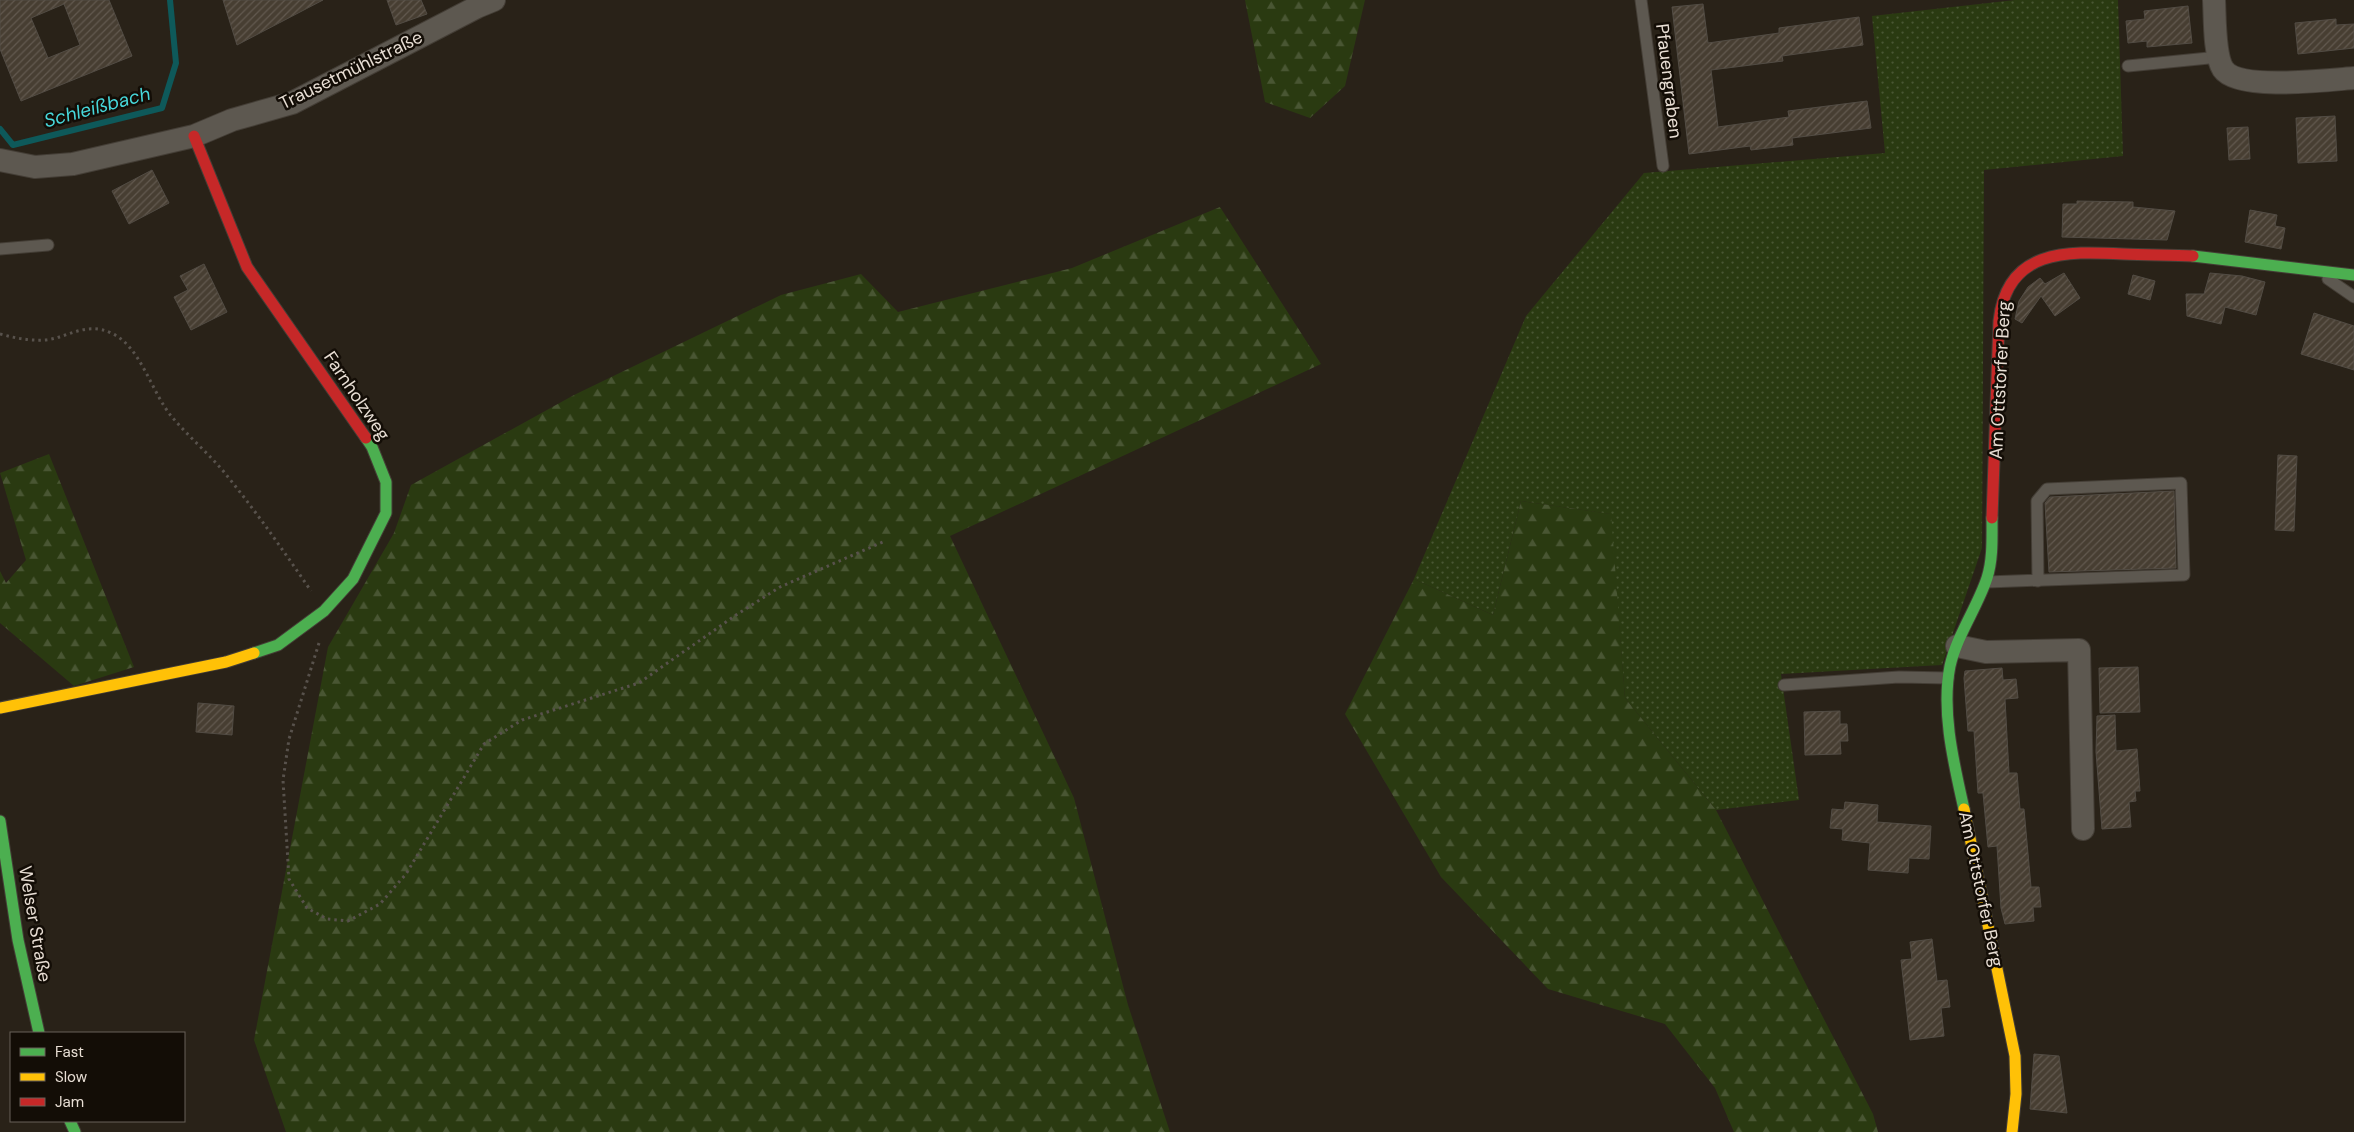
<svg xmlns="http://www.w3.org/2000/svg" width="2354" height="1132" viewBox="0 0 2354 1132" font-family="'DM Sans',sans-serif">
	<style>
		.green { fill: url(#green-dots) }
		.forest { fill: url(#forest-firs) }
		.lines { fill: none; stroke-linecap: round; stroke-linejoin: round }
		.stream { stroke: #0e595a; stroke-width: 6 }
		.building { fill: url(#building-hatch); stroke: #524c44; fill-rule: evenodd }
		.lane-casing { stroke: #443e36; stroke-width: 13 }
		.street-casing { stroke: #443e36; stroke-width: 24 }
		.fast-casing { stroke: #443e36; stroke-width: 13 }
		.slow-casing { stroke: #443e36; stroke-width: 13 }
		.jam-casing { stroke: #443e36; stroke-width: 13 }
		.path { stroke: #58524c; stroke-width: 3; stroke-dasharray: 2.5 4; stroke-linecap: butt }
		.lane { stroke: #5d5850; stroke-width: 11 }
		.street { stroke: #5d5850; stroke-width: 22 }
		.fast { stroke: #4caf50; stroke-width: 11 }
		.slow { stroke: #ffc107; stroke-width: 11 }
		.jam { stroke: #c62828; stroke-width: 11 }
		.labels { text-anchor: middle; dominant-baseline: central; stroke-width: 5; stroke-linejoin: round; paint-order: stroke }
		.street-label { font-size: 18px; fill: #e8ded4; stroke: #130d06 }
		.water-label { font-size: 19px; font-style: italic; fill: #47d7da; stroke: #130d06 }
	</style>
	<defs>
		<pattern id="green-dots" width="8" height="8" patternUnits="userSpaceOnUse" patternTransform="scale(1.25)"><rect width="8" height="8" fill="#2a3a11"/><path d="M2 2h.1M6 6h.1" fill="none" stroke="#495633" stroke-width="1.8" stroke-linecap="round"/></pattern>
		<pattern id="forest-firs" width="22" height="20" patternUnits="userSpaceOnUse" patternTransform="scale(1.25)"><rect width="22" height="20" fill="#2a3a11"/><path d="M5 1l3.5 6h-7zM16 11l3.5 6h-7z" fill="#495633"/></pattern>
		<pattern id="building-hatch" width="6" height="6" patternUnits="userSpaceOnUse" patternTransform="scale(1.25)"><rect width="6" height="6" fill="#473e32"/><path d="M-1 1l2-2M0 6l6-6M5 7l2-2" fill="none" stroke="#62594f"/></pattern>
	</defs>
	<rect width="100%" height="100%" fill="#292218"/>
	<path class="green" d="M2015,0H2118L2123,156L1984,170L1982,548L1942,665L1781,674L1799,800L1716,810L1625,698L1610,514L1521,501L1493,615L1414,579L1526,316L1644,173L1885,153L1872,16Z"/>
	<path class="forest" d="M1245,0H1365L1345,86L1310,118L1265,102Z
		M1220,207L1321,364L950,536L1074,798L1128,1005L1170,1132H286L254,1040L328,647L394,533L411,485L574,395L781,295L861,274L898,312L1072,268Z
		M49,454L134,667L74,686L0,623V571L6,583L26,560L0,473Z
		M1521,501L1611,514L1625,698L1716,810L1873,1114L1878,1132H1734L1715,1088L1665,1024L1548,989L1441,877L1345,714L1414,579L1493,615Z"/>
	<g class="lines">
		<path class="stream" d="M0,129L13,145L162,108L176,63L170,0"/>
	</g>
	<path class="building" d="M0,0H109L132,56L21,101L0,49ZM64,4L80,45L48,58L31,18Z
		M223,0H323L237,45Z
		M387,0H421L427,14L396,25Z
		M1703,4L1708,43L1779,33V28L1859,17L1863,45L1782,56L1783,61L1711,70L1718,127L1789,117L1788,111L1867,101L1871,128L1792,138L1793,145L1751,150L1750,146L1689,154L1672,7Z
		M2188,6L2192,43L2147,47V41L2128,43L2126,21L2145,19L2144,11Z
		M2336,19V25L2354,24V48L2298,54L2295,23Z
		M2335,116L2337,161L2298,163L2296,118Z
		M2248,127L2250,159L2229,160L2227,128Z
		M152,170L169,203L129,224L112,191Z
		M2077,201L2133,202V207L2175,211L2167,240L2062,237L2063,204H2077Z
		M2250,210L2277,215L2275,226L2285,228L2281,249L2245,242Z
		M204,264L227,312L191,330L174,297L188,290L180,276Z
		M2064,273L2080,298L2055,316L2041,296L2022,323L2015,319L2019,301L2028,287L2040,278L2045,284Z
		M2210,273L2242,276L2265,282L2256,315L2225,307L2221,324L2187,316L2186,294H2204Z
		M2133,275L2155,281L2150,300L2128,294Z
		M2314,313L2354,326V370L2301,354Z
		M2278,455L2297,456L2294,531L2275,530Z
		M2174,491L2176,568L2049,572L2045,503L2050,497Z
		M2138,667L2140,712L2100,713L2099,668Z
		M2002,668L2003,680L2016,679L2018,698L2005,699L2009,773H2017L2020,809H2024L2031,887H2039L2041,907H2033L2034,921L2005,924L2001,908L1997,846L1988,847L1983,793H1978L1974,731H1968L1964,678L1965,671Z
		M198,703L234,706L232,735L196,732Z
		M1840,711V724H1847L1848,741H1840L1841,754L1805,755L1804,712Z
		M2115,715L2116,751L2137,749L2140,791H2135L2136,801L2129,802L2131,827L2102,829L2096,752L2097,716Z
		M1845,802L1878,805L1877,822L1931,826L1929,859L1909,858L1908,873L1868,870L1870,843L1842,840L1843,829L1830,828L1832,809L1844,810Z
		M1932,939L1937,981L1947,980L1950,1007L1941,1008L1944,1036L1910,1040L1901,960L1912,959L1910,942Z
		M2034,1054L2059,1056L2067,1113L2030,1109Z"/>
	<g class="lines">
		<g class="lane-casing">
			<path id="lane" d="M1641,0L1663,166
				M2128,66L2219,57
				M0,249L48,245
				M2328,279L2354,297
				M1987,582L2184,575L2181,483L2047,489L2037,501L2038,581
				M1784,685L1899,677L1948,678"/>
		</g>
		<g class="street-casing">
			<path id="street" d="M2214,0C2215,17 2214,55 2223,69C2238,91 2328,80 2354,78
				M0,160L35,167L73,164L194,136L232,120L292,103L477,7L494,0
				M1957,646L1986,652L2079,650L2083,829"/>
		</g>
		<g class="fast-casing">
			<path id="fast" d="M2193,256L2354,275
				M254,653L278,645L324,611L353,579L386,513V482L372,447L366,438
				M1964,809C1954,764 1941,712 1950,666C1957,635 1977,608 1987,578C1993,559 1992,538 1992,518
				M0,821L18,940L39,1033
				M70,1121L75,1132"/>
		</g>
		<g class="slow-casing">
			<path id="slow" d="M0,708L226,662L254,653
				M1964,809L2015,1056L2016,1094L2012,1132"/>
		</g>
		<g class="jam-casing">
			<path id="jam" d="M194,136L247,267L366,438
				M1992,518L1999,321C2007,249 2066,251 2123,254C2147,255 2170,255 2193,256"/>
		</g>
		<path class="path" d="M0,334C15,338 29,341 45,340C67,338 86,321 111,333C141,346 151,392 172,417C188,436 208,453 224,472C255,510 283,550 311,591
			M319,643L289,739L283,780L289,879L307,908L327,919L348,921L380,904L406,874L484,744L522,720L639,683L736,615L780,587L885,541"/>
		<use href="#lane" class="lane"/>
		<use href="#street" class="street"/>
		<use href="#fast" class="fast"/>
		<use href="#slow" class="slow"/>
		<use href="#jam" class="jam"/>
	</g>
	<g class="labels">
		<g class="street-label">
			<text transform="translate(351 70) rotate(-26)">Trausetmühlstraße</text>
			<text transform="translate(1669 81) rotate(83)">Pfauengraben</text>
			<text transform="translate(2000 380) rotate(-87)">Am Ottstorfer Berg</text>
			<text transform="translate(357 396) rotate(56)">Farnholzweg</text>
			<text transform="translate(1981 889) rotate(78)">Am Ottstorfer Berg</text>
			<text transform="translate(35 924) rotate(80)">Welser Straße</text>
		</g>
		<g class="water-label">
			<text transform="translate(97 107) rotate(-15)">Schleißbach</text>
		</g>
	</g>
	<rect x="10" y="1032" width="175" height="90" fill="#130d06" stroke="#686158"/>
	<rect x="20" y="1048" width="25" height="8" fill="#4caf50" stroke="#686158"/>
	<text x="55" y="1057" font-size="15" fill="#e8ded4">Fast</text>
	<rect x="20" y="1073" width="25" height="8" fill="#ffc107" stroke="#686158"/>
	<text x="55" y="1082" font-size="15" fill="#e8ded4">Slow</text>
	<rect x="20" y="1098" width="25" height="8" fill="#c62828" stroke="#686158"/>
	<text x="55" y="1107" font-size="15" fill="#e8ded4">Jam</text>
</svg>
